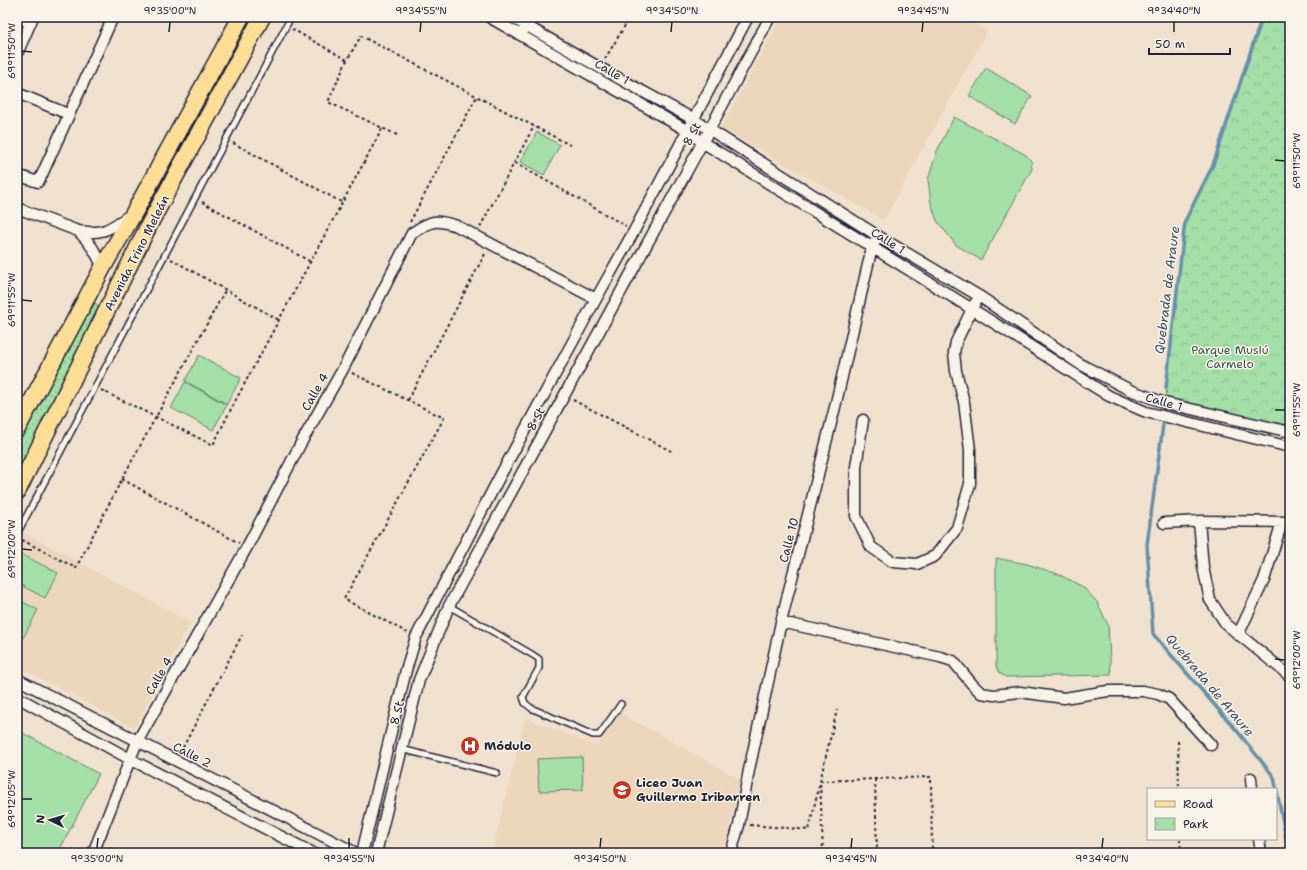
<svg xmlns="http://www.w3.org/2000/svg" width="1307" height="870" viewBox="0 0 1307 870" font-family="'Shantell Sans',sans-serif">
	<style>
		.built { fill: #ebd5bb }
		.grass { fill: url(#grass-dots); stroke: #628070 }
		.park { fill: url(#park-crowns); stroke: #628070 }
		.pitch { fill: #a3dfa6; stroke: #628070 }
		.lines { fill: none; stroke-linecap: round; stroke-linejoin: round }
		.stream { stroke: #6690aa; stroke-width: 3.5 }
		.lane-casing { stroke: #22223b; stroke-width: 8 }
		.street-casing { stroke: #22223b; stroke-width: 13 }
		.primary-casing { stroke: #22223b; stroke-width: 19 }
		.path { stroke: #22223b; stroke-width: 2; stroke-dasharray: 3 3; stroke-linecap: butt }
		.lane { stroke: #f7f3e8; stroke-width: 5 }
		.street { stroke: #f7f3e8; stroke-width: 10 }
		.primary { stroke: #fcde96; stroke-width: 16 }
		.ticks { fill: none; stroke: #22223b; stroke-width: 1.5 }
		.labels { text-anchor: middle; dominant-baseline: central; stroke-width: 3; stroke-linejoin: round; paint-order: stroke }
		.street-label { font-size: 12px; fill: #22223b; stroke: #f7f3e8 }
		.park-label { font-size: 12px; fill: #425156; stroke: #f7f3e8 }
		.poi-label { font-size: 12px; font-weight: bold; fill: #22223b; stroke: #f7f3e8; text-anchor: start }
		.water-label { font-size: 13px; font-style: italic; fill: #3e5069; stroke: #f7f3e8 }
		.neatline { fill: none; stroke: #22223b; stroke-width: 1.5 }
		.ticks-label { font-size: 10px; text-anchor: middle; fill: #22223b }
	</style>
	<defs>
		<pattern id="grass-dots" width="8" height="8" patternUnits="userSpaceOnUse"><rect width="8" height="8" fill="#a3dfa6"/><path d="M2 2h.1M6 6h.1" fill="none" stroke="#8cbf90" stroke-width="1.8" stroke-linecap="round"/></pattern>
		<pattern id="park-crowns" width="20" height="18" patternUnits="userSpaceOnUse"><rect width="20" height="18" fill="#a3dfa6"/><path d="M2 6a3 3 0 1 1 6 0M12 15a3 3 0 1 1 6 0" fill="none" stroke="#8cbf90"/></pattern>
	</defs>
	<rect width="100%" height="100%" fill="#f0e1ce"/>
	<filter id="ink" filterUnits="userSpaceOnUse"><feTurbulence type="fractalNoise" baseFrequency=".025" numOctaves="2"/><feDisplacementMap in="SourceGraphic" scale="8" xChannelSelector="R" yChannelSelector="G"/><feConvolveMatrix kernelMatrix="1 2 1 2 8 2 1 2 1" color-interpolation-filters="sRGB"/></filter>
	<g filter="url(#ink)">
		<path class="built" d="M781,17H962L987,31L884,220L721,128Z
			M17,529L190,622L134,728L17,666Z
			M620,713L740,779L724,853H492L525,718L597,746Z"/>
		<path class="grass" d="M95,303L99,306L17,474V436Z"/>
		<path class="park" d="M1264,17H1290V421L1276,429L1165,403L1185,221L1213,165L1236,96Z"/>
		<path class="pitch" d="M986,68L1032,96L1015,124L969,96Z
			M954,117L1026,155L1031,161L1032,169L981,260L956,245L937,221L931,203L928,180L937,151Z
			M537,132L560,145L544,175L520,162Z
			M199,355L241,378L227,404L185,381Z
			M185,382L227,405L213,430L171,408Z
			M17,552L58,573L45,598L17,583Z
			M996,558L1027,564L1058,574L1083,587L1097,602L1108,625L1111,675L1006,677L999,673L996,666Z
			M17,599L38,610L23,638L17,635Z
			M17,730L99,774L58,853H17Z
			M582,757L583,790L539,791L537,759Z"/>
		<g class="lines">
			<path class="stream" d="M1166,388L1185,221L1213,165L1262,17
				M1163,425L1147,545L1153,634L1238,732L1274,777L1289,853"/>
			<g class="lane-casing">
				<path id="lane" d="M17,534L291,17
					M449,606L533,655L539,659V668L523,697L525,703L531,708L593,735H599L602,731L621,704
					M401,749L497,773"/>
			</g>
			<g class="street-casing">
				<path id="street" d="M17,17L30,23
					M489,17L688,131L702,142L972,309L1109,396L1146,412L1290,447
					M511,17L609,73L693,119L878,236L979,296L1080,364L1130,390L1165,403L1290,432
					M523,31L531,17
					M17,54L33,17
					M17,93L68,114
					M17,175L38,182L40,179L113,17
					M17,208L78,231C103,235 110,229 130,215
					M78,231C90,242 96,253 103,267
					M863,420L856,467V516L871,547L893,562L917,564L935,556L957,528L970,484V450L964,402L956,371L954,353L956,342L975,303
					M1199,521L1203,567L1210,600L1226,624L1290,676
					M1164,523L1199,521L1290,522
					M781,622L940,657L953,661L972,684L981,693L994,695L1020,692L1064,698L1108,691H1143L1158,694L1169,699L1211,745
					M1238,635L1264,580L1282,522
					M17,679L356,853
					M17,697L130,759L313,853
					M1251,778L1252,789
					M1259,839L1261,853
					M93,853L137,742L247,547L301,443L343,369L412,233C432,220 435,219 457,226L596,299
					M362,853L406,670L416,637L500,476L596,299L634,231L748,17
					M376,853L419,680L449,606L693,160L770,17
					M731,853L739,825L749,770L781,622L835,407L872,247L875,242"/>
			</g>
			<g class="primary-casing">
				<path id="primary" d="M17,429L103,267L135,211L241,17
					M17,492L150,223L262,17"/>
			</g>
			<path class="path" d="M292,29L347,60
				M605,59L630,17
				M397,135L328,102L347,60L361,36L570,145
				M233,143L343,203
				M515,163L626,226
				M202,202L311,262
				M410,222L477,96
				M480,227L534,126
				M171,259L279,320
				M352,373L444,418L344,599L408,633
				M101,390L213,445L232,407L382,129
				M408,400L486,252
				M573,400L671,451
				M122,479L239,543
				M22,540L76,568L122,479L226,289
				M1178,741L1179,789
				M180,753L242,635
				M875,779L877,853
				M820,781L837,710
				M750,825L809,830L819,785
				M1180,839L1181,853
				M823,853L820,781L931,777L932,853"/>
			<use href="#lane" class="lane"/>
			<use href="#street" class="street"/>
			<use href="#primary" class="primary"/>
		</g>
	</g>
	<path class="ticks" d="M169,32L170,22M420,32L421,22M671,32L672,22M922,32L923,22M1174,32V22M22,51L32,52M1275,160L1285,161M22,300L32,301M1275,410H1285M22,549L32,550M1275,659L1285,660M22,799H32M97,848L98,838M349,848V838M600,848L601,838M851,848L852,838M1102,848L1103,838"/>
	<defs>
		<g id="hospital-disc" transform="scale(1)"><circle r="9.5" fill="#c8321e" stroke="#f7f3e8"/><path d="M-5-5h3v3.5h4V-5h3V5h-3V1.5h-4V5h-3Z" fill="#fff"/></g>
		<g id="school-disc" transform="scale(1)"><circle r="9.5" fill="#c8321e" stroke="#f7f3e8"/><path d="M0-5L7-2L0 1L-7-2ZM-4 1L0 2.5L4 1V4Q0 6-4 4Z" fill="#fff"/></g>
	</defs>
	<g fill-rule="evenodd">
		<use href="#hospital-disc" x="470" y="746"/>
		<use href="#school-disc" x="622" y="790"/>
	</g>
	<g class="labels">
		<g class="street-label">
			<text transform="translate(612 72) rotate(30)">Calle 1</text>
			<text transform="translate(692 134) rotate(-62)">8 St</text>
			<text transform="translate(888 241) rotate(32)">Calle 1</text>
			<text transform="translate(137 253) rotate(-63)">Avenida Trino Meleán</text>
			<text transform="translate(315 392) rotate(-60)">Calle 4</text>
			<text transform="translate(1164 402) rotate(16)">Calle 1</text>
			<text transform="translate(536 419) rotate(-62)">8 St</text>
			<text transform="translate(789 540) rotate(-76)">Calle 10</text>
			<text transform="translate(159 676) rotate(-60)">Calle 4</text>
			<text transform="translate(397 713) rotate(-75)">8 St</text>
			<text transform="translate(192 755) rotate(27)">Calle 2</text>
		</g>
		<g class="park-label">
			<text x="1230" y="350">Parque Musiú<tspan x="1230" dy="14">Carmelo</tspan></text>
		</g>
		<g class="poi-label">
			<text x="484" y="746">Módulo</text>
			<text x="636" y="783">Liceo Juan<tspan x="636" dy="14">Guillermo Iribarren</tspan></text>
		</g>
		<g class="water-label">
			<text transform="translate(1167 290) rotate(-83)">Quebrada de Araure</text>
			<text transform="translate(1210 685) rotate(50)">Quebrada de Araure</text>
		</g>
	</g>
	<rect width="1307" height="870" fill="none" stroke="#f7f3e8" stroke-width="44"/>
	<rect x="1147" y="788" width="130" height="52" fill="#f7f3e8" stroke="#a29fa3"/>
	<rect x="1155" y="801" width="20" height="6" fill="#fcde96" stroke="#a29fa3"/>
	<text x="1183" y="808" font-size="12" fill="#22223b">Road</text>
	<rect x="1155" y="818" width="20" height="12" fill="url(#park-crowns)" stroke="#a29fa3"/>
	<text x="1183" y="828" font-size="12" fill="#22223b">Park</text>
	<g transform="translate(50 820) rotate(275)" stroke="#f7f3e8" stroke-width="3" paint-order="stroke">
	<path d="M0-3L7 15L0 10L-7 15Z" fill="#22223b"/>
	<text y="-6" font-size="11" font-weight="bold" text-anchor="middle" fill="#22223b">N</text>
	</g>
	<path d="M1149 48v6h81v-6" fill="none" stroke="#22223b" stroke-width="2"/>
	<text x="1155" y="48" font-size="12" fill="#22223b" stroke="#f7f3e8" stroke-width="3" paint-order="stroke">50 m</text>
	<rect x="22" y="22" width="1263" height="826" class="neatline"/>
	<g class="ticks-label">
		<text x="170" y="14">9°35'00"N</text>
		<text x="421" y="14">9°34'55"N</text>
		<text x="672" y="14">9°34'50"N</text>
		<text x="923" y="14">9°34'45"N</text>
		<text x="1174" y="14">9°34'40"N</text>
		<text transform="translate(11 51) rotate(-90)" y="4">69°11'50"W</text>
		<text transform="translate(1296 161) rotate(-90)" y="4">69°11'50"W</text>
		<text transform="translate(11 300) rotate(-90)" y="4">69°11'55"W</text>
		<text transform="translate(1296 410) rotate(-90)" y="4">69°11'55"W</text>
		<text transform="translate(11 549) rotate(-90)" y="4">69°12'00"W</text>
		<text transform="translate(1296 660) rotate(-90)" y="4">69°12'00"W</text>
		<text transform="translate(11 799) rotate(-90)" y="4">69°12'05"W</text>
		<text x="97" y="862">9°35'00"N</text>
		<text x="349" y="862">9°34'55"N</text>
		<text x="600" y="862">9°34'50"N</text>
		<text x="851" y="862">9°34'45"N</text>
		<text x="1102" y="862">9°34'40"N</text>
	</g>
</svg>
